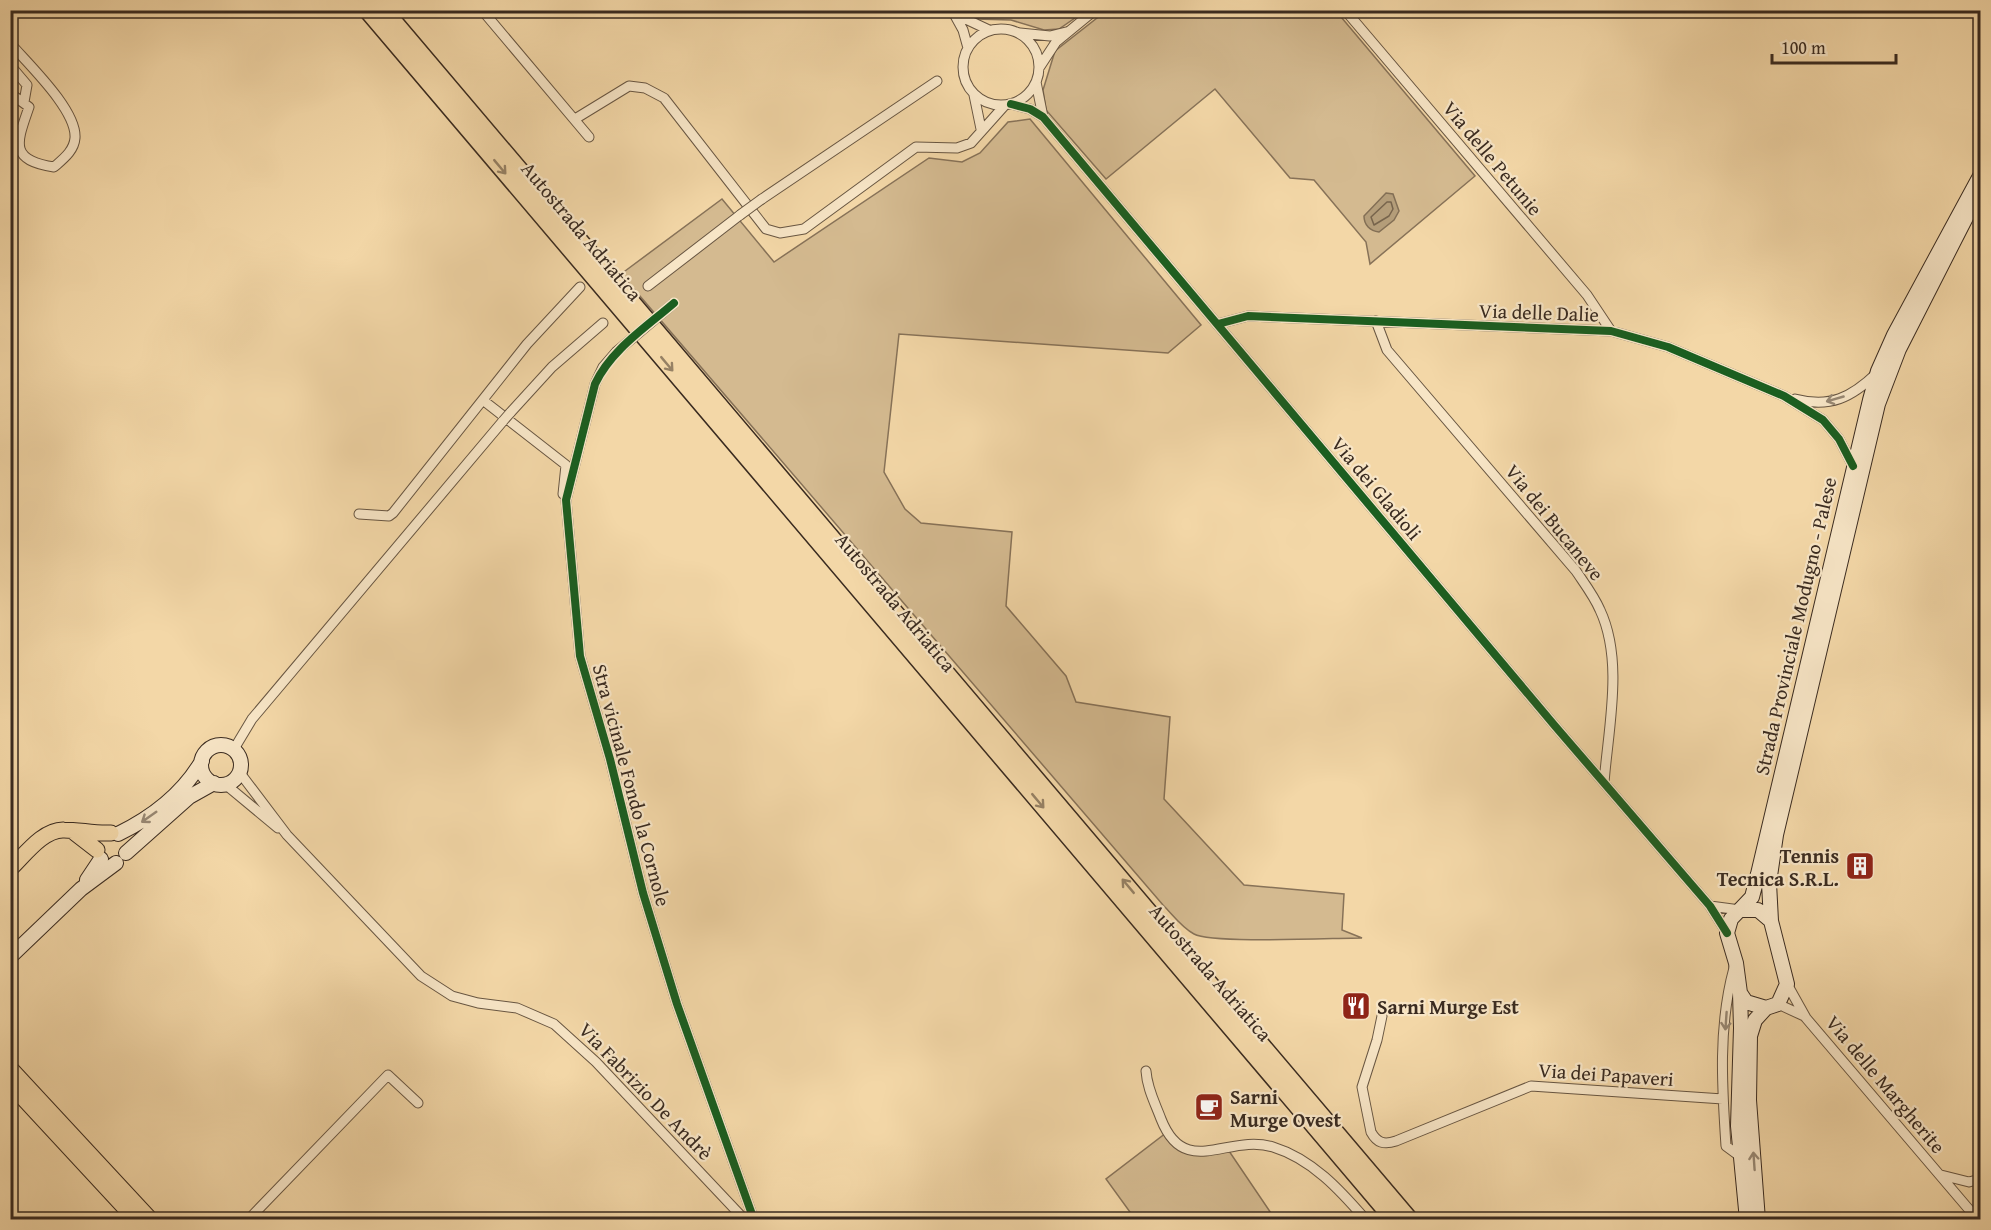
<svg xmlns="http://www.w3.org/2000/svg" width="1991" height="1230" viewBox="0 0 1991 1230" font-family="'Gentium Book Plus',serif">
	<style>
		.green { fill: #d4ba90; stroke: #877258; stroke-width: 1.5 }
		.water { fill: #b49d79; stroke: #836f55; stroke-width: 1.5 }
		.lines { fill: none; stroke-linecap: round; stroke-linejoin: round }
		.shore { stroke: #77644c; stroke-width: 1.5 }
		.minor-casing { stroke: #685642; stroke-width: 11 }
		.secondary-casing { stroke: #3a2b20; stroke-width: 16 }
		.primary-casing { stroke: #3a2b20; stroke-width: 17 }
		.motorway-casing { stroke: #3a2b20; stroke-width: 19 }
		.minor { stroke: #f7e5c6; stroke-width: 9 }
		.secondary { stroke: #f7e5c6; stroke-width: 14 }
		.primary { stroke: #f3d7a7; stroke-width: 15 }
		.motorway { stroke: #f3d7a7; stroke-width: 16 }
		.minor-bridge-casing { stroke: #685642; stroke-width: 11; stroke-linecap: butt }
		.minor-bridge { stroke: #f7e5c6; stroke-width: 9 }
		.cycleway-casing { stroke: #f7e5c6; stroke-width: 11 }
		.cycleway { stroke: #1b5e20; stroke-width: 8 }
		.oneway { stroke: #968164 }
		.oneway2 { stroke: #988873 }
		.labels { text-anchor: middle; dominant-baseline: central; stroke-width: 4.5; stroke-linejoin: round; paint-order: stroke }
		.street-label { font-size: 20px; fill: #3a2b20; stroke: #f7e5c6 }
		.poi-label { font-size: 20px; font-weight: bold; fill: #3a2b20; stroke: #f7e5c6; text-anchor: start }
	</style>
	<rect width="100%" height="100%" fill="#f3d7a7"/>
	<filter id="stains"><feTurbulence type="fractalNoise" baseFrequency=".00333" numOctaves="4"/><feColorMatrix values="0 0 0 0 .2 0 0 0 0 .09 0 0 0 0 .02 0 0 0 .5 -.17"/></filter>
	<radialGradient id="worn" r=".72"><stop offset=".6" stop-color="#630" stop-opacity="0"/><stop offset="1" stop-color="#630" stop-opacity=".3"/></radialGradient>
	<path class="green" d="M988,11H1085L1059,29L1044,30L1011,20L977,19Z
		M1106,11H1336L1475,176L1370,264L1366,242L1314,180L1290,178L1215,89L1106,179L1046,110L1043,90L1055,51Z
		M1030,119L1201,325L1168,353L899,334L884,472L905,509L921,523L1012,532L1006,606L1066,676L1076,702L1170,717L1164,799L1244,885L1344,894L1342,930L1362,938C1333,938 1212,944 1194,934C1182,928 1172,914 1163,905L621,274L722,199L774,262L929,158L962,162L980,153L1008,122Z
		M1166,1133L1179,1147L1227,1148L1275,1219H1135L1106,1179Z"/>
	<path class="water" d="M1386,193L1393,194L1399,211L1394,220L1379,232C1370,231 1364,225 1364,216Z"/>
	<g class="lines">
		<path class="shore" d="M1387,202H1391L1393,209L1389,216L1374,225L1371,217Z"/>
		<g class="minor-casing">
			<path id="minor" d="M482,10L589,137
				M952,10L963,30L968,48
				M1345,10L1587,295L1611,331
				M955,14L989,30
				M963 67a38 38 0 1 1 76 0a38 38 0 1 1-76 0Z
				M1020,33L1050,36L1066,32
				M10,43C28,64 77,110 75,138C74,151 63,159 54,167C8,160 17,142 29,107L10,93
				M10,65L27,85L24,102
				M1039,68L1056,42L1095,10
				M1036,82L1043,117
				M974,95L981,129
				M1011,104L1030,109L1043,117L1555,726L1710,906L1727,933
				M575,119L629,86L645,88L664,98L766,229L780,233L804,229L916,147L957,148L971,143L1005,105
				M762,199L937,81
				M648,286L740,215
				M1376,321L1387,350L1576,571C1584,583 1594,596 1600,610C1624,661 1608,729 1604,783
				M1218,324L1248,316L1611,331L1668,347L1784,396L1823,420L1839,439L1853,466
				M616,352L603,367L595,384L566,500L580,656L610,759L643,893L677,1004L754,1220
				M1795,399C1830,408 1851,398 1877,373
				M484,401L566,465L563,494
				M510,413L552,367L603,323
				M359,514L389,516L393,513L527,344L580,287
				M234,749L252,719L503,421
				M240,773L287,835L421,976L452,996L478,1003L517,1008L554,1024L596,1062L745,1220
				M225,784L278,828
				M1710,906L1740,910
				M1734,968C1718,1026 1722,1087 1726,1146L1741,1157
				M1787,984L1806,1018L1978,1220
				M1778,1004L1804,1016
				M1382,1016L1377,1040L1362,1087L1371,1132C1377,1143 1384,1145 1396,1141L1531,1086L1723,1099
				M1146,1071C1147,1088 1155,1103 1161,1119C1185,1180 1228,1133 1273,1147C1312,1159 1340,1190 1366,1220
				M1941,1175L1969,1182L1980,1179
				M248,1220L388,1075L418,1103"/>
		</g>
		<g class="secondary-casing">
			<path id="secondary" d="M1980,176L1894,335L1878,371L1870,400L1758,874L1752,897L1731,919L1727,933L1736,963L1740,993L1746,1002L1766,1008L1778,1004L1787,984L1771,921L1769,883L1776,835L1878,404L1899,349L1980,190
				M201 765a20 20 0 1 1 40 0a20 20 0 1 1-40 0Z
				M118,834C153,817 182,795 202,761
				M126,853L189,797L214,783
				M87,880L101,859
				M1741,910H1758L1771,921
				M10,957L81,889L116,863
				M1740,993L1741,1028L1738,1126L1747,1220
				M1758,1220L1749,1100L1750,1036L1755,1020L1766,1008"/>
		</g>
		<g class="primary-casing">
			<path id="primary" d="M75,833L97,850
				M10,869C24,856 43,829 64,830C80,830 94,834 111,833
				M10,1068L151,1220
				M10,1084L136,1220"/>
		</g>
		<g class="motorway-casing">
			<path id="motorway" d="M367,10L1394,1220
				M384,10L1410,1220"/>
		</g>
		<use href="#minor" class="minor"/>
		<use href="#secondary" class="secondary"/>
		<use href="#primary" class="primary"/>
		<use href="#motorway" class="motorway"/>
		<g class="minor-bridge-casing">
			<path id="minor-bridge" d="M740,215L762,199
				M616,352L674,303
				M503,421L510,413"/>
		</g>
		<use href="#minor-bridge" class="minor-bridge"/>
		<g class="cycleway-casing">
			<path id="cycleway" d="M1011,104L1030,109L1043,117L1555,726L1710,906L1727,933
				M674,303C645,328 611,350 595,384L566,500L580,656L610,759L643,893L677,1004L754,1220
				M1218,324L1248,316L1611,331L1668,347L1784,396L1823,420L1839,439L1853,466"/>
		</g>
		<use href="#cycleway" class="cycleway"/>
	</g>
	<defs><path id="oneway-shaft" d="M-6 0H5M1.5-3L5.5 0L1.5 3" fill="none" stroke-width="1.6" stroke-linecap="round" stroke-linejoin="round" transform="scale(1.5)"/></defs>
	<g class="oneway">
		<use href="#oneway-shaft" transform="translate(500 167) rotate(50)"/>
		<use href="#oneway-shaft" transform="translate(667 364) rotate(50)"/>
		<use href="#oneway-shaft" transform="translate(1038 801) rotate(50)"/>
		<use href="#oneway-shaft" transform="translate(1128 886) rotate(-130)"/>
	</g>
	<g class="oneway2">
		<use href="#oneway-shaft" transform="translate(1835 399) rotate(164)"/>
		<use href="#oneway-shaft" transform="translate(149 817) rotate(145)"/>
		<use href="#oneway-shaft" transform="translate(1726 1021) rotate(94)"/>
		<use href="#oneway-shaft" transform="translate(1754 1161) rotate(-94)"/>
	</g>
	<defs>
		<g id="building-square" transform="scale(1.5)"><rect x="-9" y="-9" width="18" height="18" rx="4" fill="#8f2418" stroke="#f7e5c6"/><path d="M-4-6H4V6H1V3H-1V6H-4ZM-2.5-4.3h1.7v1.8h-1.7ZM.8-4.3h1.7v1.8H.8ZM-2.5-1h1.7V.8h-1.7ZM.8-1h1.7V.8H.8Z" fill="#fff"/></g>
		<g id="restaurant-square" transform="scale(1.5)"><rect x="-9" y="-9" width="18" height="18" rx="4" fill="#8f2418" stroke="#f7e5c6"/><path d="M-5-6h1v4h1v-4h1v4h1v-4h1v5L-1.5 .5V6h-2V.5L-5-1ZM5-6V6H3V1.5H1.5Q1.5-4 5-6Z" fill="#fff"/></g>
		<g id="cafe-square" transform="scale(1.5)"><rect x="-9" y="-9" width="18" height="18" rx="4" fill="#8f2418" stroke="#f7e5c6"/><path d="M-5.5-4.5H6V0H3Q3 3.5 0 3.5H-2.5Q-5.5 3.5-5.5 0ZM3-3.2v2h1.7v-2ZM-6 4.5H4V6H-6Z" fill="#fff"/></g>
	</defs>
	<g fill-rule="evenodd">
		<use href="#building-square" x="1860" y="866"/>
		<use href="#restaurant-square" x="1356" y="1006"/>
		<use href="#cafe-square" x="1209" y="1107"/>
	</g>
	<g class="labels">
		<g class="street-label">
			<text transform="translate(1493 158) rotate(50)">Via delle Petunie</text>
			<text transform="translate(582 231) rotate(50)">Autostrada Adriatica</text>
			<text transform="translate(1539 312) rotate(2)">Via delle Dalie</text>
			<text transform="translate(1377 488) rotate(50)">Via dei Gladioli</text>
			<text transform="translate(1555 522) rotate(51)">Via dei Bucaneve</text>
			<text transform="translate(896 602) rotate(50)">Autostrada Adriatica</text>
			<text transform="translate(1795 626) rotate(-77)">Strada Provinciale Modugno - Palese</text>
			<text transform="translate(632 785) rotate(75)">Stra vicinale Fondo la Cornole</text>
			<text transform="translate(1211 972) rotate(49)">Autostrada Adriatica</text>
			<text transform="translate(1606 1074) rotate(4)">Via dei Papaveri</text>
			<text transform="translate(1886 1084) rotate(50)">Via delle Margherite</text>
			<text transform="translate(646 1091) rotate(46)">Via Fabrizio De Andrè</text>
		</g>
		<g class="poi-label">
			<text x="1839" y="855" text-anchor="end">Tennis<tspan x="1839" dy="23">Tecnica S.R.L.</tspan></text>
			<text x="1377" y="1006">Sarni Murge Est</text>
			<text x="1230" y="1096">Sarni<tspan x="1230" dy="23">Murge Ovest</tspan></text>
		</g>
	</g>
	<rect width="1991" height="1230" fill="none" stroke="#f3d7a7" stroke-width="36"/>
	<rect x="12" y="12" width="1967" height="1206" fill="none" stroke="#3a2b20" stroke-width="3"/>
	<rect x="18" y="18" width="1955" height="1194" fill="none" stroke="#3a2b20" stroke-width="1.5"/>
	<path d="M1772 54v9h124v-9" fill="none" stroke="#3a2b20" stroke-width="3"/>
	<text x="1781" y="54" font-size="18" fill="#3a2b20" stroke="#f7e5c6" stroke-width="4.5" paint-order="stroke">100 m</text>
	<rect width="100%" height="100%" filter="url(#stains)"/>
	<rect width="100%" height="100%" fill="url(#worn)"/>
</svg>
